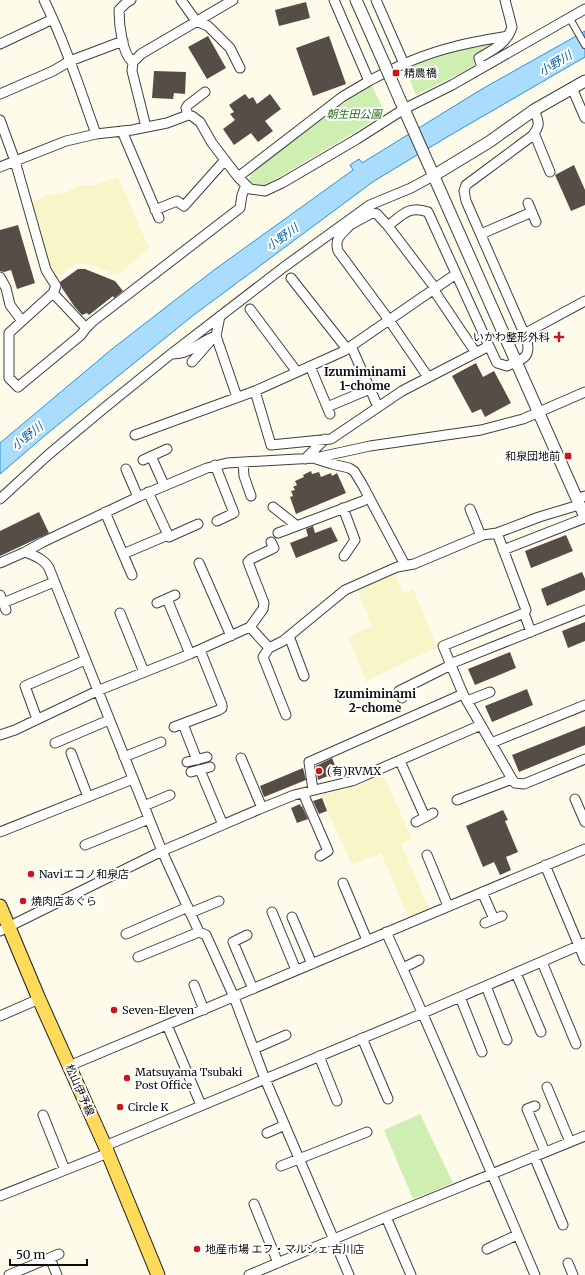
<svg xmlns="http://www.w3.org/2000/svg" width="585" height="1275" viewBox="0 0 585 1275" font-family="Merriweather,'Noto Sans JP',serif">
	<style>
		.farmland { fill: #f8f5c8 }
		.green { fill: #cfeeb1 }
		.water { fill: #a9dcfd; stroke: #2891dc }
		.building { fill: #564d47 }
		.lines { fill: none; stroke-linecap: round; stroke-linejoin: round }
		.pedestrian-casing { stroke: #3f3f3f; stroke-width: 8 }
		.minor-casing { stroke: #3f3f3f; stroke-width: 11 }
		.tertiary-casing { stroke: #3f3f3f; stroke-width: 13 }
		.primary-casing { stroke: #1d1d1d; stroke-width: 15 }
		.pedestrian { stroke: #fff; stroke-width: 6 }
		.minor { stroke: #fff; stroke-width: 9 }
		.tertiary { stroke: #fff; stroke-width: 11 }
		.primary { stroke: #ffda5b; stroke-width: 13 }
		.tertiary-bridge-casing { stroke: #3f3f3f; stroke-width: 13; stroke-linecap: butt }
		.tertiary-bridge { stroke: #fff; stroke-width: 11 }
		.poi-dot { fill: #cb151b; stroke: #fff; stroke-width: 1.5 }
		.labels { text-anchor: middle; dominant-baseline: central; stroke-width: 4; stroke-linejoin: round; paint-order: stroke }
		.poi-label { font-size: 11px; fill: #0c0c0c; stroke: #fff; text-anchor: start }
		.park-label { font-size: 11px; font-style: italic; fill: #266b16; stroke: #fff }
		.street-label { font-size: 11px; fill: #0c0c0c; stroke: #fff }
		.water-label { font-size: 12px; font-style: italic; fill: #0861ab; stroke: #fff }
		.neighbourhood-label { font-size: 12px; font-weight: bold; fill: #0c0c0c; stroke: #fff }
	</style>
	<rect width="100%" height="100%" fill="#fffbeb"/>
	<path class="farmland" d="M118,177L149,248L118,275L88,264L76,263L57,278L52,276L39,224L31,203L45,196L60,194L82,185L90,186Z
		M394,572L403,593L413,589L437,647L366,681L348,637L372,626L357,589Z
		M383,774L412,839L401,844L429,910L409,919L381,853L352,865L320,795L346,789Z"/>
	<path class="green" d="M497,42L474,57L475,66L416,95L405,69L409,66L454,49Z
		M372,86L385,112L357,131L264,186L254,185L249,181L250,173L345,102Z
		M420,1114L453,1183L413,1199L384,1130Z"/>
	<path class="water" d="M585,31V57L447,137L374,181L191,317L49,432L0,474V443L112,349L214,270L353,170L350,165L359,159L362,163L482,89Z"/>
	<path class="building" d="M306,2L310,18L279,26L275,10Z
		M208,36L226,68L207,79L188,47Z
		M329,36L346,84L313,96L296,48Z
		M154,71L186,72L185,94L174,93L173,99L152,98Z
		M245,94L249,99L253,97L257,104L270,94L281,109L265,121L273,131L258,142L251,133L234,145L223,129L235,120L230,114L234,112L229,105Z
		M574,165L585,190V205L571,211L555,175Z
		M18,225L35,283L17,289L11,270L4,272L0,271V230Z
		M78,269H85L115,281L123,291L114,298L113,296L89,315L87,313L82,315L74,306L62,288L60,282Z
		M476,363L483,377L494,371L511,403L485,417L481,409L472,413L452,376Z
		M311,471L312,474L319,472L321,477L331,473L332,476L337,473L346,493L296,514L290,497L293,496L291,491L295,490L293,487L297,485L295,481L304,477L303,475Z
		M39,512L49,533L0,556V531Z
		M313,526L315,533L331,527L338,541L296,558L290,543L308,536L306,529Z
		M566,535L573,551L531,568L525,551Z
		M582,572L585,579V590L547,606L541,589Z
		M585,622V641L568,648L562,631Z
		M510,652L516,668L475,685L468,669Z
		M527,689L533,705L492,722L485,706Z
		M585,726V745L519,772L512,755Z
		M332,758L338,772L318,780L316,766Z
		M303,768L306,780L264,797L260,786Z
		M322,798L327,811L319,814L313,801Z
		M300,804L301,807L302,806L308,819L297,823L291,808Z
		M503,810L508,820L505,821L518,852L506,857L511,870L500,875L494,862L483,867L466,826Z"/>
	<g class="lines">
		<g class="pedestrian-casing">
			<path id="pedestrian" d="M569,17L585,45"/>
		</g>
		<g class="minor-casing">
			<path id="minor" d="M44,0C65,43 80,89 96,134
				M131,0L126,3L119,10C119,23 122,55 133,62
				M181,0L196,21L208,26L230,48L240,68
				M376,0L404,64
				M0,44L53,19
				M482,68L479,58C492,50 507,44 512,27L505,0
				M369,81C395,67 424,54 453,47C471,42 490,39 508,36
				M572,88L585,118
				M0,94L53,71L70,61L123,41
				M188,115L186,108L188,105L205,92
				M0,120L15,161L46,270L56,286L53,293
				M146,127L132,71L133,62L141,54L233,0
				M122,131L159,218
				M534,133L550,172
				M0,167L66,141L96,134L132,130L167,123L188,115L192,116L200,122L212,143L238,177L250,189L265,191L282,183L357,139L404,109L452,85L585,9
				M238,177L342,97L369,81L334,0
				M528,203L536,222
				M155,210L177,201L184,206L225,160
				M347,222L350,225L372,213L377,214L388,226C402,215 409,205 428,212L489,346L497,363L507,366C522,359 531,359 527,340L466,201L464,191L466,185L532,136C541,125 539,122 534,110
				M350,225C342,234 334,238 338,251L389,320L428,377
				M388,226L435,288
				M481,234L532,212
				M0,277L6,288L10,305L22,321
				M291,278L347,349
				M433,289L476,353
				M250,309L297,372
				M220,316L216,336L237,397
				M86,328L53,293L9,333V378L18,387L81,335L86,328L92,322L240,208L242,195L246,185
				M524,334L585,301
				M351,346L378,407
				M171,354C192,354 198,342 216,336
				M192,362L212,339
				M310,366L330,414
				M255,391L271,445L331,439L402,391L489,346
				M327,407L370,389
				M135,435L255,391L344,351L456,274
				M151,456L164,485
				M305,459L325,439
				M316,459L332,464L349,468L354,471L362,484L405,565
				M143,460L167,449
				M243,463L244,476L251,496
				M215,465L234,513L217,521
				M126,469L138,497
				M148,492L169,537L198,524
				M0,499L48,455L103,409L171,354L284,267L370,205L411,188L433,176
				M577,499L585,496
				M273,507L297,526
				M343,508L355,540L344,556
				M470,509L481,536
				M105,512L132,575
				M278,533L363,501L369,497
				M497,533L526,610L524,613L443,646L463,694L512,779L515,783L524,784L585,759
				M503,550L585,518
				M25,552C35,556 44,559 49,568L162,851L199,932L206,935L234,997L265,1079L349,1275
				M123,554L168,535
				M0,563L25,552L43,542L138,497L207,468L227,463L315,458L370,446L481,430L523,419L585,392
				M199,563L231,636
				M0,595L6,610
				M167,599L190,654
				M3,603L54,582
				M157,603L175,595
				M120,613L144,672
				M524,613L531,632
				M250,627L263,609L264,603L248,562L251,559L274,548L271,542
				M289,636L304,676
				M269,648L263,657L286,715
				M450,664L585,610
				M402,698L399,691L451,665
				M467,701L490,692
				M37,719L25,686L85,660
				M183,724L197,760
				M174,727L219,710L222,708V705L200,650
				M0,735L15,730L97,691L190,654L250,627L269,648L283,641L345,590L397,567L414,564L483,535L497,533L539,517L579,505
				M55,743L109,720
				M491,743L585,705
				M71,753L88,797
				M124,757L161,742
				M241,758L262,808
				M400,761L425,817
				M187,762L207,757
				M200,770L223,825
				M191,772L210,767
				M313,790L309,762L463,694
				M303,793L328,851L320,856
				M575,799L585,822
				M457,800L512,779
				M144,806L170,795
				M416,822L433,813
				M0,832L133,779
				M85,845L149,819
				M427,855L448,906
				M545,865L585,960
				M343,883L367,940
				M482,892L494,919
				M272,912L296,970
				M190,913L219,901
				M292,917L312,964
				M485,923L502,916
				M0,931L162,851L262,808L294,795L352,781L481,725
				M386,932C438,1045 486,1161 535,1275
				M126,934L188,907
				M247,935L233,942L253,989
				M138,957L199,932
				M542,962L576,1044
				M403,968L419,960
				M516,973L541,1032
				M194,985L204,1010
				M486,986L507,1040
				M460,997L482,1052
				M0,1016L39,999
				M167,1025L201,1105
				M362,1038L388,1099
				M254,1049L286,1035
				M319,1056L337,1101
				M69,1066L585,849
				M547,1087L570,1142
				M535,1106L527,1109L545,1152
				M43,1115L65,1170
				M267,1133L285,1125
				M105,1146L423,1013L585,943
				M534,1156L563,1225
				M281,1166L367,1132
				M0,1196L108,1153
				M254,1204L278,1263
				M386,1217L411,1275
				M487,1249L517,1235
				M50,1258L57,1275
				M568,1263L573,1275
				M9,1275L59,1254
				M249,1275L386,1217L585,1136"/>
		</g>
		<g class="tertiary-casing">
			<path id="tertiary" d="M356,0L384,63
				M400,100L585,517
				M433,176L489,142L534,110L585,81"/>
		</g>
		<g class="primary-casing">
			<path id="primary" d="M0,906L39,999L105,1146L158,1275"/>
		</g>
		<use href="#pedestrian" class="pedestrian"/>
		<use href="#minor" class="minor"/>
		<use href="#tertiary" class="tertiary"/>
		<use href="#primary" class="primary"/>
		<g class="tertiary-bridge-casing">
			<path id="tertiary-bridge" d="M384,63L400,100"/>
		</g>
		<use href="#tertiary-bridge" class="tertiary-bridge"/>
	</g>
	<g class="poi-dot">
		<rect x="392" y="69" width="8" height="8" rx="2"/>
		<path d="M557 331h4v4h4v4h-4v4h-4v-4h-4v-4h4z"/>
		<rect x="564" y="452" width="8" height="8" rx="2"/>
		<circle cx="319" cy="771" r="4"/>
		<circle cx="31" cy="874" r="4"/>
		<circle cx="23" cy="901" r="4"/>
		<circle cx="114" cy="1010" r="4"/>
		<circle cx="127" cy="1078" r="4"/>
		<circle cx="120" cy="1107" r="4"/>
		<circle cx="197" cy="1249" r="4"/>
	</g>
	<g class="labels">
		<g class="poi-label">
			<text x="404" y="73">精農橋</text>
			<text x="550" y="337" text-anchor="end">いかわ整形外科</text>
			<text x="560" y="456" text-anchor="end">和泉団地前</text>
			<text x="327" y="771">(有)RVMX</text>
			<text x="39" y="874">Naviエコノ和泉店</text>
			<text x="31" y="901">焼肉店あぐら</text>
			<text x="122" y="1010">Seven-Eleven</text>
			<text x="135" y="1072">Matsuyama Tsubaki<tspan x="135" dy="13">Post Office</tspan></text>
			<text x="128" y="1107">Circle K</text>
			<text x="205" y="1249">地産市場 エフ・マルシェ 古川店</text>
		</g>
		<g class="park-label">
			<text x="354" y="114">朝生田公園</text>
		</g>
		<g class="street-label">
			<text transform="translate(80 1090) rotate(66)">松山伊予線</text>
		</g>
		<g class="water-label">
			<text transform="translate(555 63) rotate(-31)">小野川</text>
			<text transform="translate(282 237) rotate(-36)">小野川</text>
			<text transform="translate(27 436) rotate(-39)">小野川</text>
		</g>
		<g class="neighbourhood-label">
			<text x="365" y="371">Izumiminami<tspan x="365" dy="14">1-chome</tspan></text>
			<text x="375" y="693">Izumiminami<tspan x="375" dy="14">2-chome</tspan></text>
		</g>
	</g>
	<path d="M10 1259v6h77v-6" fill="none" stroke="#0c0c0c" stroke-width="2"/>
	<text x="16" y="1259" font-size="12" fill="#0c0c0c" stroke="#ffffff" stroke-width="3" paint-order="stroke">50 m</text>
</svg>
